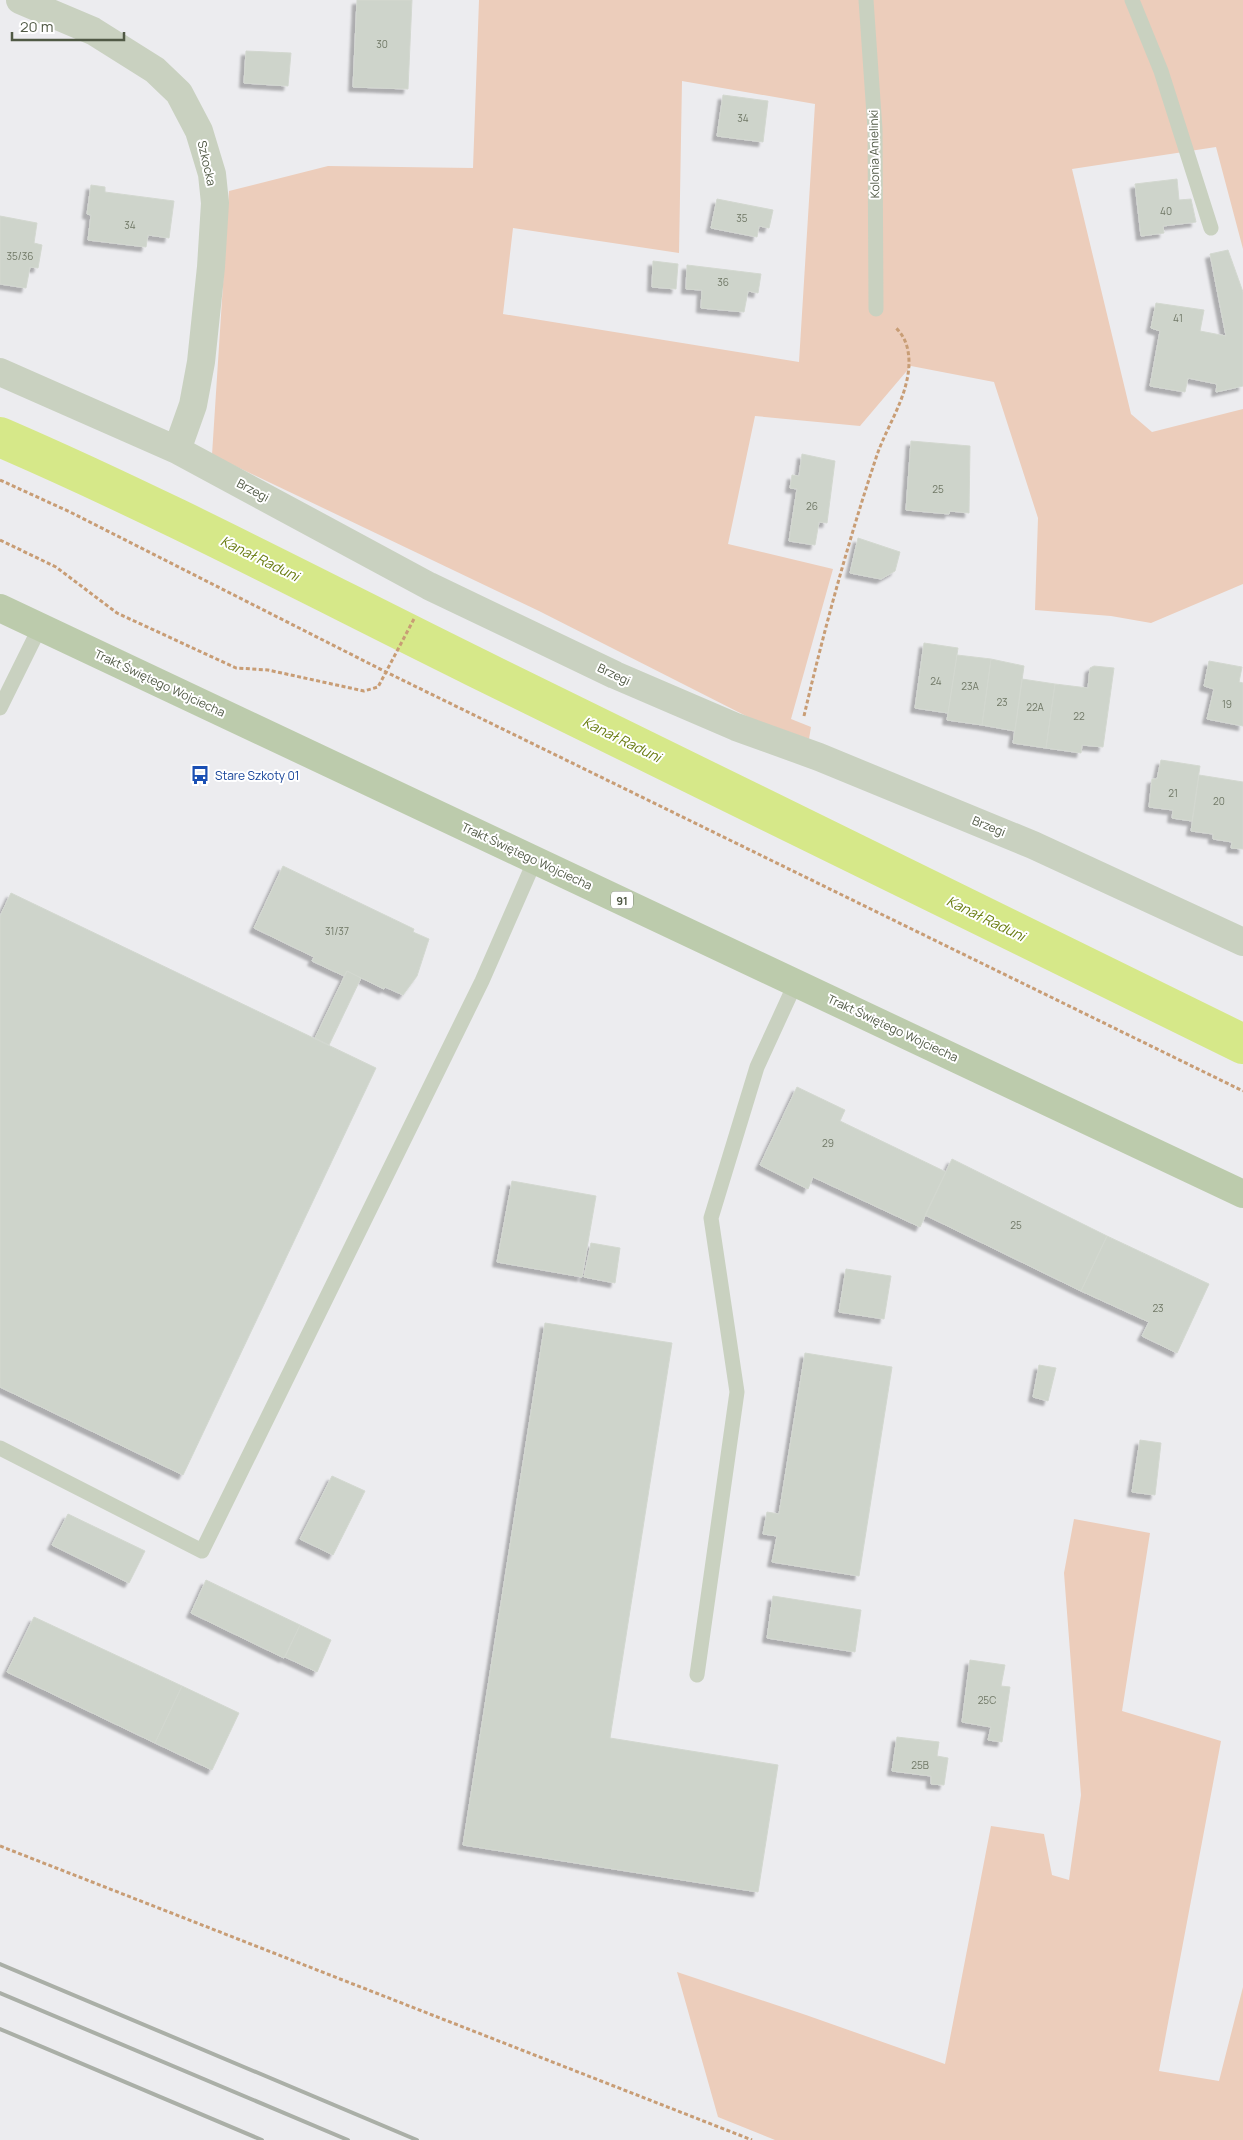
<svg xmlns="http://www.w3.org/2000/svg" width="1243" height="2140" viewBox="0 0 1243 2140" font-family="Manrope,sans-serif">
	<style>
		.green { fill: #eccdbb; fill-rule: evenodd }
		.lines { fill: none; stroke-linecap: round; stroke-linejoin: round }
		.canal { stroke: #d6e889; stroke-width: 40 }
		.building { fill: #ced4cb; stroke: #d3d8d0; filter: url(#shadow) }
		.path { stroke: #c89d75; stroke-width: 3; stroke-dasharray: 4 2.5; stroke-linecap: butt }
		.lane { stroke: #c9d1c0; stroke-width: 15 }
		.street { stroke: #c9d1c0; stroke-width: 28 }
		.primary { stroke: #bccbac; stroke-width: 28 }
		.rail { stroke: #aaafa7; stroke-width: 4 }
		.labels { text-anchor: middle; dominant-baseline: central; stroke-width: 4; stroke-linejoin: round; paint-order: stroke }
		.number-label { font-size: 10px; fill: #707866 }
		.shield { fill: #fff; stroke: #848b7d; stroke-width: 1 }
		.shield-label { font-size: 11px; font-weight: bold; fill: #505945 }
		.street-label { font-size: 12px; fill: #505945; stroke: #fff }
		.transit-label { font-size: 12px; fill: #164399; stroke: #fff; text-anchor: start }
		.water-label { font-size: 14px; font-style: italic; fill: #697c11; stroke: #fff }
	</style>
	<defs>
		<filter id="shadow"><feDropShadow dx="-4.5" dy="4.5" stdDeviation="1" flood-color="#0004"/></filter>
	</defs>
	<rect width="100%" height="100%" fill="#ececef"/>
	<path class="green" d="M479,0H1243V249L1216,147L1072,169L1131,414L1152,432L1243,409V584L1151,623L1111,616L1035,610L1038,518L994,382L911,366L860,426L755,416L728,544L833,569L791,719L811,727L809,739L752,719L539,611L212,455L229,191L328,166L473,168ZM682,81L815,104L799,362L503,314L513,228L679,253Z
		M1074,1519L1150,1533L1122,1711L1221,1741L1159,2071L1219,2081L1243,1987V2140H775L718,2117L677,1972L806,2015L945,2064L991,1826L1044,1834L1052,1875L1069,1880L1081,1795L1064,1573Z"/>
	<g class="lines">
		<path class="canal" d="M0,437C162,507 317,589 475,667C731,794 988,917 1243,1044"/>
	</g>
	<path class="building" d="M357,0H412L408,89L353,87Z
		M246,51L291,53L288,86L244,83Z
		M723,95L768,101L763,142L717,136Z
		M1177,179L1179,200L1191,199L1196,222L1163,226L1164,233L1141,236L1135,184Z
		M91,185L105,187V192L174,201L169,238L148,235L146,247L88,240L91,215L87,214Z
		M717,199L773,210L769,228L759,226L757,237L711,228Z
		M0,216L37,223L34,243L42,245L38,268L30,267L26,288L0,284Z
		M1228,250L1243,292V386L1216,392L1217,384L1188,378L1185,392L1150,386L1160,331L1151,328L1156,303L1204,310L1200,331L1226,336L1210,254Z
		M653,261L678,264L676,289L652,287Z
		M687,265L761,274L758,293L748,291L744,312L701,308L702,290L686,289Z
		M911,441L970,446L969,513L950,511L949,514L906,510Z
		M802,454L835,461L827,523L819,522L815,545L789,541L797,489L790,488L792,475L799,476Z
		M858,538L900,552L895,571L881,579L850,573Z
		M924,643L958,648L948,713L915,708Z
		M957,655L991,659L982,725L947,720Z
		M991,659L1024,666L1015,731L982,725Z
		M1209,661L1242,667L1239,682L1243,683V726L1207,719L1214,689L1204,686Z
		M1094,666L1114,668L1103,747L1082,745L1081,753L1046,748L1055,684L1088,688L1090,668Z
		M1022,679L1055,684L1046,748L1013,743Z
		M1161,760L1200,766L1192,821L1172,818L1173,810L1149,807L1152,779H1157Z
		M1199,775L1243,782V849L1231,848L1232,842L1213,839V834L1191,831Z
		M283,866L414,929L413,932L429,939L417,976L403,995L385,987L384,989L347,971L344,976L312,961L314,957L254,928Z
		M11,893L376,1068L183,1475L0,1387V916Z
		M347,971L361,978L329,1045L315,1038Z
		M797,1087L845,1110L840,1121L946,1172L920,1227L813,1177L808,1189L760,1165Z
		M952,1159L1107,1236L1081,1291L925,1215Z
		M512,1181L596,1196L582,1277L497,1262Z
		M1107,1236L1209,1284L1177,1353L1142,1336L1149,1322L1081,1291Z
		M591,1243L620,1248L615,1283L584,1277Z
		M846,1269L891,1276L884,1319L839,1312Z
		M545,1323L672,1343L610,1738L778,1765L758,1892L463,1845Z
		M805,1353L892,1367L859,1576L772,1562L777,1536L763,1534L767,1512L779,1514Z
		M1039,1365L1056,1368L1048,1401L1033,1397Z
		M1140,1440L1161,1443L1155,1495L1132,1492Z
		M332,1476L365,1491L333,1555L300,1539Z
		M68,1514L145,1551L129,1583L52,1545Z
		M206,1580L300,1625L284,1658L191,1613Z
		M773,1596L861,1610L855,1652L767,1638Z
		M34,1617L182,1686L155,1743L7,1672Z
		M300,1625L331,1640L317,1672L285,1657Z
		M970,1660L1005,1665L1001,1686L1010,1687L1002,1742L988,1740L991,1727L962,1722Z
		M182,1686L239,1713L212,1770L155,1743Z
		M897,1737L939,1742L937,1756L948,1758L944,1785L931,1784V1776L892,1771Z"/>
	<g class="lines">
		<path class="path" d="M0,480L70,512L386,672L1243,1091
			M0,540L56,567L117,613L236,668L268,670L364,691L378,687L415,617
			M804,716C824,630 848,542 876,458C884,433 900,409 906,384C911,365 911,342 896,328
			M0,1846L752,2140"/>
		<path class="lane" d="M866,0L875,129L876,309
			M1132,0L1161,71L1211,228
			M0,708L40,627
			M0,1448L202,1551L482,981L535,860
			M697,1675L737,1392L711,1218L757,1067L796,982"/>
		<path class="street" d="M20,0L93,31L155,70L179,93L199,131L212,174L215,203L211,267L201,362L193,405L177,450
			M0,372L177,450L429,586L615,675L736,727L819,757L1033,845L1243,942"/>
		<path class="primary" d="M0,608L1243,1194"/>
		<path class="rail" d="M0,1964L417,2140
			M0,1993L348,2140
			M0,2029L262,2140"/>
	</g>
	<defs>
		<g id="bus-bare" transform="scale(1.5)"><path d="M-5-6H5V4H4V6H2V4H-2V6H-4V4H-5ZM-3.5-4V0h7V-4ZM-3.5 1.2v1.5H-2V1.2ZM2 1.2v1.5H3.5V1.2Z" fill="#1a4fb4" stroke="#fff" stroke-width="2.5" paint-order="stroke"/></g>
	</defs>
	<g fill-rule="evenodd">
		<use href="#bus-bare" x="200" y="775"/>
	</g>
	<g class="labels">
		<g class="number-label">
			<text x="382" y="44">30</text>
			<text x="743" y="118">34</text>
			<text x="1166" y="211">40</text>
			<text x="742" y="218">35</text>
			<text x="130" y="225">34</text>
			<text x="20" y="256">35/36</text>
			<text x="723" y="282">36</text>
			<text x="1178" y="318">41</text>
			<text x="938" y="489">25</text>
			<text x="812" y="506">26</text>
			<text x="936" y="681">24</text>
			<text x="970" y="686">23A</text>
			<text x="1002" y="702">23</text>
			<text x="1227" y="704">19</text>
			<text x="1035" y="707">22A</text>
			<text x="1079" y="716">22</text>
			<text x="1173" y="793">21</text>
			<text x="1219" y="801">20</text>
			<text x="337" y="931">31/37</text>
			<text x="828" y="1143">29</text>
			<text x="1016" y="1225">25</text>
			<text x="1158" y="1308">23</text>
			<text x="987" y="1700">25C</text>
			<text x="920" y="1765">25B</text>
		</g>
		<rect class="shield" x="611" y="891.5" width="22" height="17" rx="4"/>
		<g class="shield-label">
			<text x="622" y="900">91</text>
		</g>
		<g class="street-label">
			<text transform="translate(874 154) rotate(-91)">Kolonia Anielinki</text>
			<text transform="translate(207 163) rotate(77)">Szkocka</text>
			<text transform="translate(253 490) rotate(28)">Brzegi</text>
			<text transform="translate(614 674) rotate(25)">Brzegi</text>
			<text transform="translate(160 683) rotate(25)">Trakt Świętego Wojciecha</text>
			<text transform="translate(989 826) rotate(22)">Brzegi</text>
			<text transform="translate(527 856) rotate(25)">Trakt Świętego Wojciecha</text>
			<text transform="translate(893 1028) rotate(25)">Trakt Świętego Wojciecha</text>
		</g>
		<g class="transit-label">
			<text x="215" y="775">Stare Szkoty 01</text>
		</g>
		<g class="water-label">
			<text transform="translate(260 558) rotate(26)">Kanał Raduni</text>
			<text transform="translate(622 739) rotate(26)">Kanał Raduni</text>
			<text transform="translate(986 918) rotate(26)">Kanał Raduni</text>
		</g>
	</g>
	<path d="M12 32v8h112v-8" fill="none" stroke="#505945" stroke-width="2.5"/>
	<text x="20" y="32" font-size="15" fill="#505945" stroke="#ffffff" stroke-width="4" paint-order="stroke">20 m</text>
</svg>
